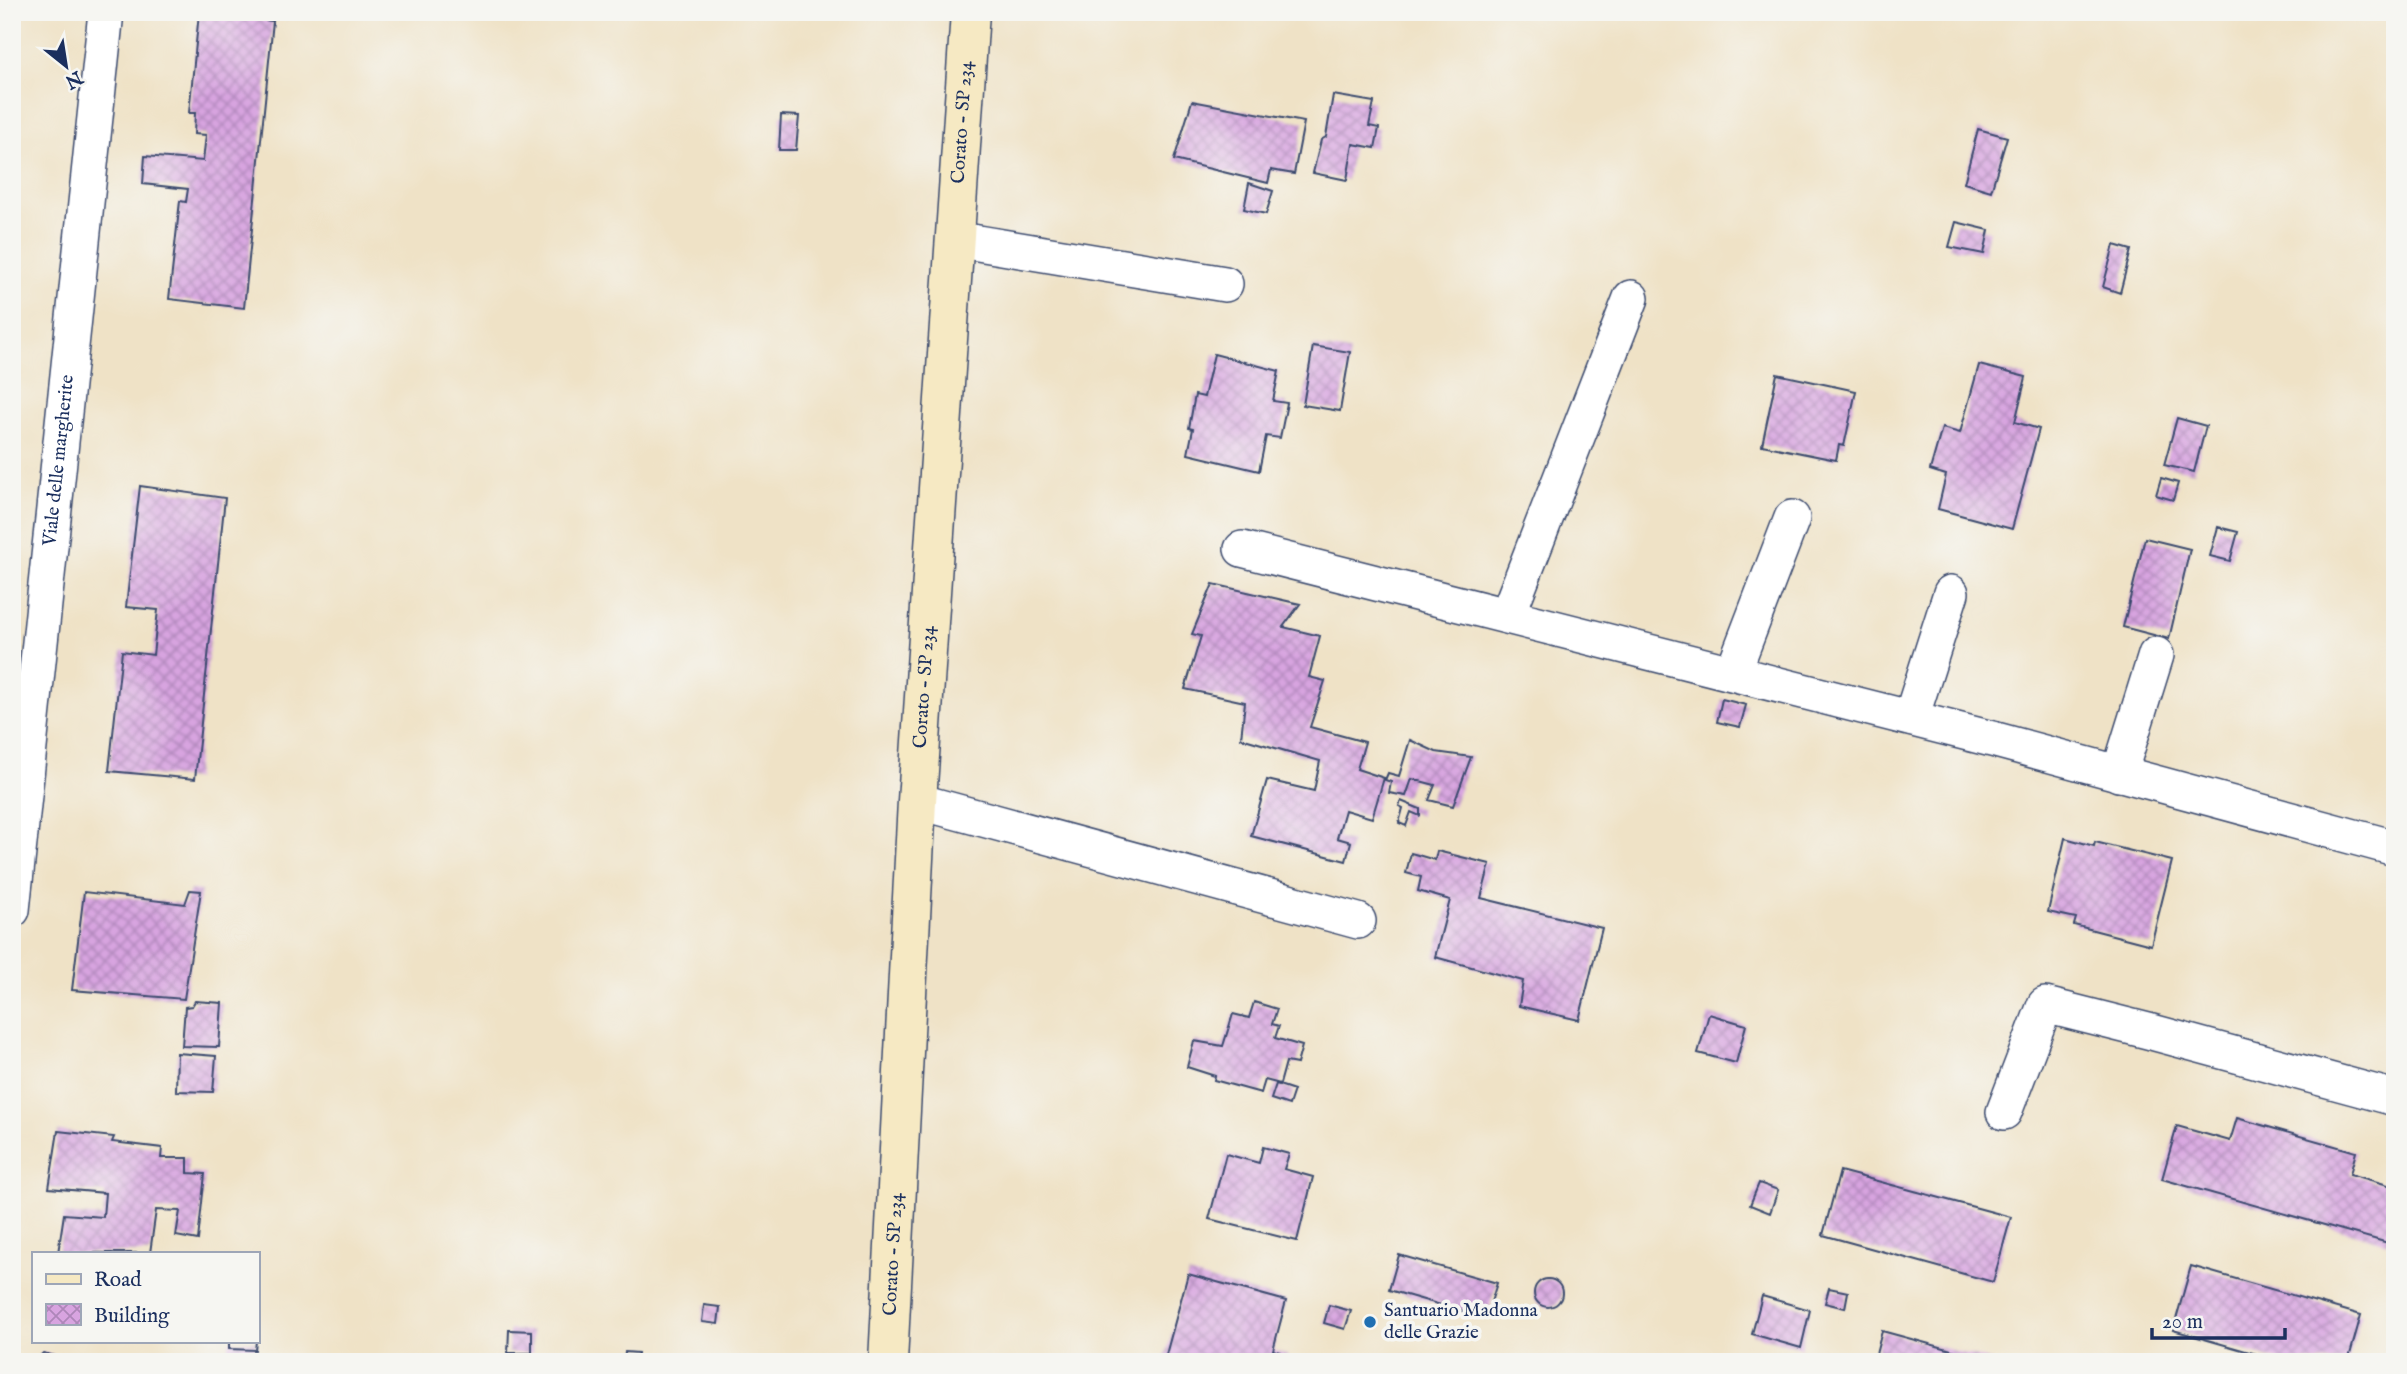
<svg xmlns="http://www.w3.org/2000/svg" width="2407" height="1374" viewBox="0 0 2407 1374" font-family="'IM FELL English',serif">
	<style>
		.building { fill: url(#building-cross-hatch) }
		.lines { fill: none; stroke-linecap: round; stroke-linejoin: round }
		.minor-casing { stroke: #3b4a6e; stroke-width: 38 }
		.secondary-casing { stroke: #3b4a6e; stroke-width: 41 }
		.minor { stroke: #fff; stroke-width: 35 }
		.secondary { stroke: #f6e9c3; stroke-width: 38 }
		.poi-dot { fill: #1f6fb2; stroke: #f6f6f2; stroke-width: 2.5 }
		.labels { text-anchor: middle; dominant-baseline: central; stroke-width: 7; stroke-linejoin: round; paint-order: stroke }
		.street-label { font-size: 19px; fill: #1b2f5e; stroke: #f6f6f2 }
		.poi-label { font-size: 19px; fill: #1b2f5e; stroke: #f6f6f2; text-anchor: start }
	</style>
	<defs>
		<pattern id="building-cross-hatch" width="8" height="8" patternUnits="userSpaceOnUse" patternTransform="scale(1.75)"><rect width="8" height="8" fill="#d8a4e0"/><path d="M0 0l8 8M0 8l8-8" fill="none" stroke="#ae86b9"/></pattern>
	</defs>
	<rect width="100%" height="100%" fill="#f6f6f2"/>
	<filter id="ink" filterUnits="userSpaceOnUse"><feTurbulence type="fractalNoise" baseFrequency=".0143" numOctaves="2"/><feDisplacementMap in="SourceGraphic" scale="14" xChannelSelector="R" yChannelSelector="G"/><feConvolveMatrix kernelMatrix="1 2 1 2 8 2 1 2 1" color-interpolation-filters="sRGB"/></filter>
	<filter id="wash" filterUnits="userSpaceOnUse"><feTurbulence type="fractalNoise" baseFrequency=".00686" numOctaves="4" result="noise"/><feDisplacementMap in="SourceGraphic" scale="28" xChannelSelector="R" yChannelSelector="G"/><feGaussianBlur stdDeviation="1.57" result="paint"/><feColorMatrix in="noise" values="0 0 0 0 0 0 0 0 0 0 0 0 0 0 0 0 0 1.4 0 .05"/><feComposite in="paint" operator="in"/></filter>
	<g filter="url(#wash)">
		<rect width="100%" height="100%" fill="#efe2c6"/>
		<g id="blocks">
			<path class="building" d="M199,13L273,21L244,308L169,299L180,201L186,202L188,189L143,184L145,156L203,161L206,135L194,134L195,113H189Z
				M1333,95L1374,102L1369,126L1379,128L1375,148L1353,144L1347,180L1313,173L1321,140L1326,137Z
				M1192,101L1304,122L1294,174L1271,170L1268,183L1174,160Z
				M781,115L799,116L796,150H779Z
				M1978,129L2007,137L1991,191L1964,183Z
				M1249,183L1273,191L1266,214L1244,209Z
				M1956,222L1989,230L1984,254L1949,247Z
				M2114,245L2131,250L2120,293L2103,287Z
				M1313,346L1350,352L1340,411L1303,405Z
				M1214,354L1279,371L1273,401L1287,403L1280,438L1266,436L1259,471L1188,454L1193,429L1189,428L1195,395L1204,397Z
				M1979,365L2026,377L2015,422L2039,429L2012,529L1938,509L1946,475L1930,470L1942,428L1960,433Z
				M1777,374L1856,391L1844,446L1839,445L1836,460L1762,445Z
				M2177,418L2206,426L2194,472L2164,465Z
				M2161,478L2178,483L2173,500L2156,495Z
				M140,486L225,498L195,779L109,771L122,651L153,655L158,610L126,607Z
				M2218,527L2238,532L2230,561L2210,556Z
				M2145,538L2190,549L2169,639L2123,627Z
				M1213,584L1300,604L1283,627L1320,636L1309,677L1325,681L1310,727L1365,742L1357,769L1384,778L1372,818L1345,810L1337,838L1351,842L1346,861L1251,836L1267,780L1314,791L1320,761L1241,738L1245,702L1185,689L1201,636L1192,634Z
				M1722,699L1746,705L1740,727L1717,722Z
				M1410,740L1436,752L1471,757L1453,806L1429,800L1435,785L1412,779L1406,796L1389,793L1391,782L1385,780L1388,773L1399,776Z
				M1401,801L1420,809V816L1411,812L1406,826L1399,823L1403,808L1399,806Z
				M2065,838L2094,846L2095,842L2172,861L2151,945L2074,925L2076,918L2048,912Z
				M1437,851L1490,864L1481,898L1602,928L1579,1020L1519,1006L1523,981L1435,957L1450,900L1418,891L1421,877L1406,873L1411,853L1435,860Z
				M190,890L201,891L184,999L72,990L84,892L185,904Z
				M195,1001L222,1003L219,1047L182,1046L185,1007L192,1006Z
				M1254,1002L1277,1009L1272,1024L1279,1026L1275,1038L1302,1046L1297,1064L1286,1062L1280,1084L1265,1080L1261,1093L1214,1080L1215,1076L1187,1067L1194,1041L1223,1046L1233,1014L1249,1018Z
				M1709,1014L1746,1025L1736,1063L1698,1053Z
				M177,1053L216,1056L213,1092L176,1091Z
				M1276,1084L1294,1090L1289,1105L1271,1099Z
				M2237,1118L2356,1152L2350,1174L2395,1187V1245L2162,1179L2177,1126L2230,1141Z
				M58,1131L114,1137L112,1142L162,1148L161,1158H188V1173L205,1174L198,1240L176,1236L180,1211L156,1210L150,1253H58L64,1214L103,1217L105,1193L49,1188Z
				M1263,1147L1289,1154L1284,1169L1313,1177L1297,1241L1209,1219L1226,1154L1259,1163Z
				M1840,1171L2011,1217L1993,1282L1823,1235Z
				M1759,1183L1778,1190L1770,1213L1750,1205Z
				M1399,1255L1497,1283L1486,1318L1389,1290Z
				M2191,1266L2361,1315L2348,1362H2284L2173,1330Z
				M1188,1274L1286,1301L1273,1350L1288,1355L1286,1362H1164Z
				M1534 1293a14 14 0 1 1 28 0a14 14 0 1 1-28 0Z
				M1829,1288L1848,1292L1845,1308L1825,1303Z
				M1762,1296L1810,1310L1801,1348L1752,1334Z
				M704,1305L720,1307L718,1324L702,1322Z
				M1329,1305L1351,1311L1345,1329L1324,1323Z
				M509,1330L532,1331V1353H508Z
				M1882,1331L1992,1361V1362H1874Z
				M229,1341H256L255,1350L229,1349Z
				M625,1352L638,1353L637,1362H624Z
				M43,1353L56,1356L57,1362H34Z"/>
		</g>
	</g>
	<g filter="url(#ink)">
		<use href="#blocks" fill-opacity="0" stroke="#3b4a6e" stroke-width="2"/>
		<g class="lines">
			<g class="minor-casing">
				<g id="minor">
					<path d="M954,239L1225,284"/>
					<path d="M1242,549L1996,740L2395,848"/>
					<path d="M1508,614L1631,298"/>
					<path d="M1733,672L1792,518"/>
					<path d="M1911,718L1951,593"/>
					<path d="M2119,774L2156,655"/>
					<path d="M917,801L1358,921"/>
					<path id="s1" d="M12,910L106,12"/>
					<path d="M2004,1112L2045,1005L2148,1031L2395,1098"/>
				</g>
			</g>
			<g class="secondary-casing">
				<g id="secondary">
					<path id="s2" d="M888,1362L917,801L970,12"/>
				</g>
			</g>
			<use href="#minor" class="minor"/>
			<use href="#secondary" class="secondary"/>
		</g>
	</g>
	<circle class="poi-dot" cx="1370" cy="1322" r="7"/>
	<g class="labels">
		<g class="street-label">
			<text stroke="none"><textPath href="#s2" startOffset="1242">Corato - SP 234</textPath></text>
			<text stroke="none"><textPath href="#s1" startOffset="452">Viale delle margherite</textPath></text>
			<text stroke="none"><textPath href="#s2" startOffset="676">Corato - SP 234</textPath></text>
			<text stroke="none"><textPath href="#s2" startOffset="108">Corato - SP 234</textPath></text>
		</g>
		<g class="poi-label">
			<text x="1384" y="1311">Santuario Madonna<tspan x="1384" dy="22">delle Grazie</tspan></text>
		</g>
	</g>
	<rect width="2407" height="1374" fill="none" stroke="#f6f6f2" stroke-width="42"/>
	<rect x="32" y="1252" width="228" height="91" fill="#f6f6f2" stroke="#9ea6b7" stroke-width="2"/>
	<rect x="46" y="1274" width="35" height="10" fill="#f6e9c3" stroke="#9ea6b7" stroke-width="2"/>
	<text x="94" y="1286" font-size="21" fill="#1b2f5e">Road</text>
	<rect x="46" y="1304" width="35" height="21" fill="url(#building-cross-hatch)" stroke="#9ea6b7" stroke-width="2"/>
	<text x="94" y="1322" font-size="21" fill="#1b2f5e">Building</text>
	<g transform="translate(66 66) rotate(150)" stroke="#f6f6f2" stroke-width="5" paint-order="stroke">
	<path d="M0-5L12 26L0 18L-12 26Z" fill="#1b2f5e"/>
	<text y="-10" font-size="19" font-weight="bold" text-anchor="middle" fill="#1b2f5e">N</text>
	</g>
	<path d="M2152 1328v10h133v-10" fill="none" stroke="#1b2f5e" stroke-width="3.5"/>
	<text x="2162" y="1328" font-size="21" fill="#1b2f5e" stroke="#f6f6f2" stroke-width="5" paint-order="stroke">20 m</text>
</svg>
